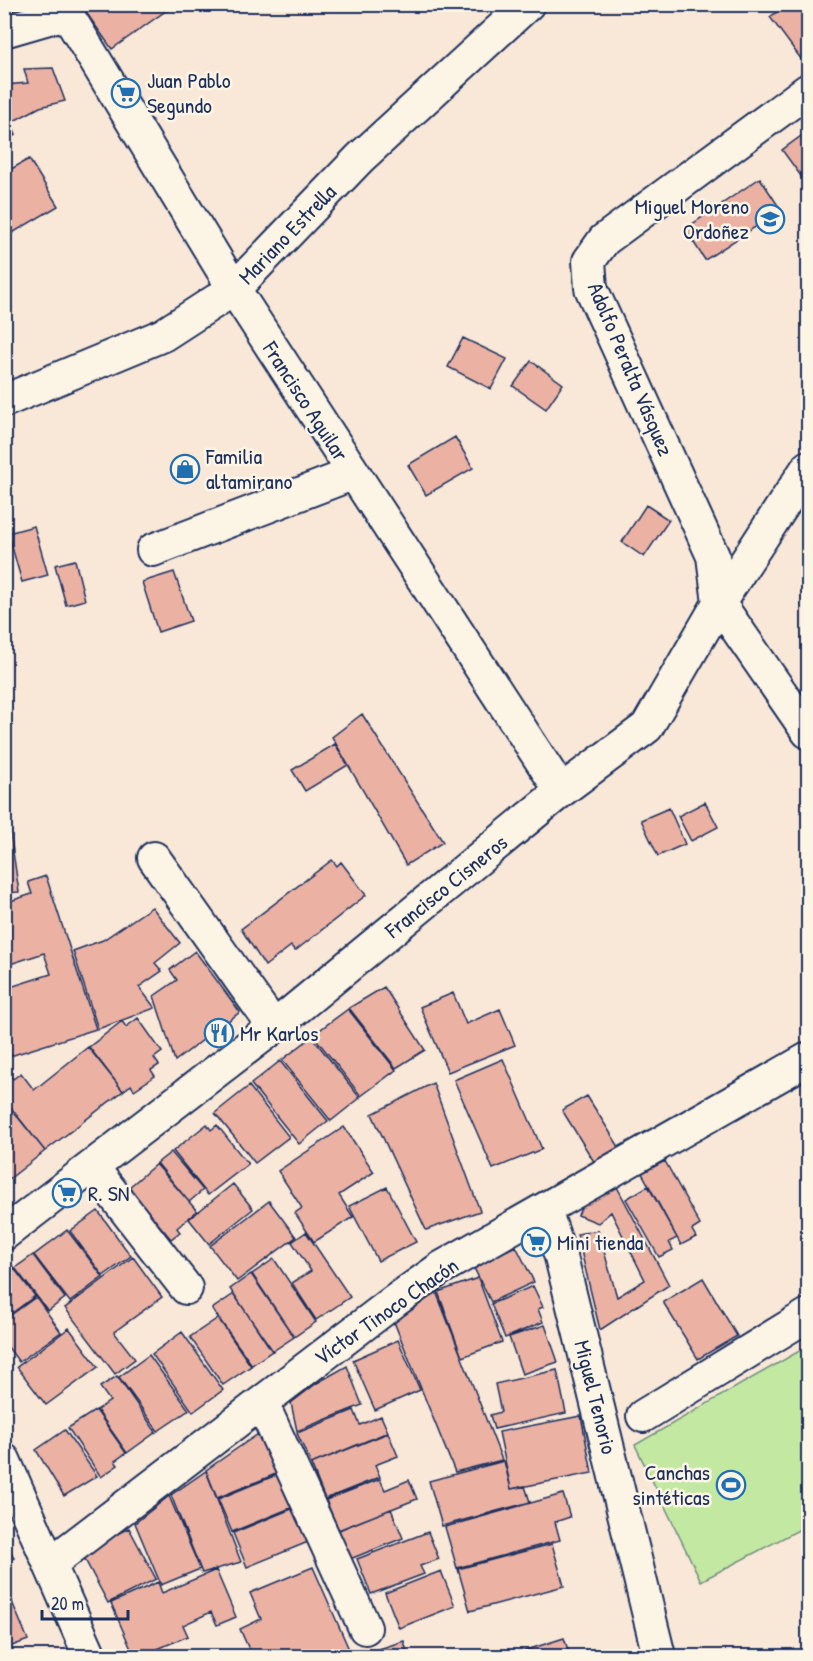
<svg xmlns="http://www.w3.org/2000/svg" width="813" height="1661" viewBox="0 0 813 1661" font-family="'Patrick Hand',sans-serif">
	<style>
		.green { fill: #c3e8a2; stroke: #6f8c80; stroke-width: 1.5 }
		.building { fill: #ebb2a4; stroke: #1b2f5e; stroke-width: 1.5 }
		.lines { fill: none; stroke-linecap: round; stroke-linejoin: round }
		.street-casing { stroke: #1b2f5e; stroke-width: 36 }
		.street { stroke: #fcf5e5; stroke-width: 32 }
		.labels { text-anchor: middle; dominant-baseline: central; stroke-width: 5; stroke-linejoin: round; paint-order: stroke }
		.poi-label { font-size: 22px; fill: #1b2f5e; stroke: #fcf5e5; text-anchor: start }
		.street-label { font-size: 22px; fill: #1b2f5e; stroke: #fcf5e5 }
	</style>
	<rect width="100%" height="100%" fill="#f9e8d8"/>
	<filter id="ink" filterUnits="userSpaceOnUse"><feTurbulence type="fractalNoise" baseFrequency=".0167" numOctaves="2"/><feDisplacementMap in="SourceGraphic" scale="12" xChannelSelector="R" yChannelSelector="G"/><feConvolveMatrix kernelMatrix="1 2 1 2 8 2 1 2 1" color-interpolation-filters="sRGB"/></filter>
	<g filter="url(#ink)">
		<path class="green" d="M808,1346V1525L701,1581L635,1445Z"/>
		<path class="building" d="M80,4H164L167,10L112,49Z
			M788,4H797L808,20L807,67L770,17Z
			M53,68L65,101L40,107L12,122L4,99V85L28,83L24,69Z
			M10,122L16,135L4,140V125Z
			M808,131V182L806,183L782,150Z
			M29,159L58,206L4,238V173Z
			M760,178L781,210L705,260L685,229Z
			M463,338L507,359L491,389L448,367Z
			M531,361L563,384L546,409L513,386Z
			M455,437L473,468L426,495L408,465Z
			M646,505L669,520L644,557L622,542Z
			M34,526L48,575L22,582L8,533Z
			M75,560L85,600L66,605L55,565Z
			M174,572L191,621L158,632L142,582Z
			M362,714L443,842L406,865L332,737Z
			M335,744L348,765L305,791L292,770Z
			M4,791L19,892L4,893Z
			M705,802L718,827L691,841L678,816Z
			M669,808L685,844L658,856L641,820Z
			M332,860L337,866L341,862L366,895L295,951L291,946L265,966L241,929Z
			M46,876L96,1029L4,1058V989L51,974L44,953L4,966V903L32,894L28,882Z
			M152,907L180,943L155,963L162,971L139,987L155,1008L98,1029L73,951L103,940Z
			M195,951L240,1012L175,1061L154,996L177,980L170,970Z
			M384,987L425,1050L396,1068L349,1008Z
			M453,993L466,1024L500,1009L515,1045L448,1072L420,1007Z
			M348,1009L396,1070L361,1096L313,1035Z
			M138,1018L162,1052L154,1058L159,1065L151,1070L155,1076L134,1090L131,1085L123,1091L89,1047L122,1021L126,1027Z
			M312,1037L360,1098L331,1121L282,1060Z
			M88,1047L123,1091L45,1151L4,1099V1077L9,1074L13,1079L21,1073L34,1090Z
			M503,1059L542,1149L493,1169L454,1080Z
			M280,1061L328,1121L299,1144L251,1084Z
			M433,1083L480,1211L426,1230L372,1114Z
			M249,1086L289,1137L255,1163L215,1113Z
			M587,1096L621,1150L596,1165L562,1110Z
			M4,1100L45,1151L4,1183Z
			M207,1124L211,1130L217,1125L248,1164L208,1195L173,1151Z
			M344,1127L374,1172L339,1195L353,1217L314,1242L295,1213L302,1208L278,1171Z
			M171,1152L203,1190L189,1202L157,1163Z
			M665,1161L700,1225L692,1230L696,1237L681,1245L642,1173Z
			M156,1164L197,1211L177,1228L180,1232L171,1239L128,1188Z
			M233,1184L253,1209L209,1244L189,1219Z
			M616,1185L669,1285L600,1330L577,1234L598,1230L617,1297L645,1280L611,1212L598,1223L578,1215L584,1202Z
			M648,1186L677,1238L669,1242L673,1250L659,1257L626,1199Z
			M387,1187L416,1242L378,1261L349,1206Z
			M269,1201L296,1237L237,1281L210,1246Z
			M98,1211L131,1256L103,1276L70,1231Z
			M67,1230L103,1277L70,1302L34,1255Z
			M306,1232L350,1297L316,1320L292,1283L311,1271L292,1242Z
			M516,1246L534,1282L491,1302L473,1266Z
			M33,1255L65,1298L48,1311L15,1268Z
			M133,1257L162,1297L114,1332L135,1359L115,1374L65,1308Z
			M274,1259L316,1322L294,1337L252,1274Z
			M10,1263L35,1296L4,1319V1267Z
			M251,1274L294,1337L273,1351L230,1289Z
			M478,1278L502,1342L462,1357L438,1292Z
			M703,1278L737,1336L698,1359L663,1302Z
			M533,1286L543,1307L538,1309L543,1322L505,1338L491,1304Z
			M435,1289L502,1460L455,1472L392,1317Z
			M234,1294L272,1351L252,1365L212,1309Z
			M36,1297L61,1332L19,1362L4,1342V1320Z
			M218,1318L251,1366L223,1385L190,1337Z
			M545,1325L558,1362L522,1374L509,1337Z
			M69,1328L98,1367L46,1405L17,1367Z
			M182,1332L223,1390L193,1412L152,1354Z
			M398,1340L420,1390L375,1410L353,1360Z
			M149,1355L189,1410L158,1431L119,1377Z
			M347,1366L362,1405L297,1431L291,1403L317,1383Z
			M557,1370L566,1413L494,1429L490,1415L501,1412L495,1384Z
			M117,1376L156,1432L127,1453L97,1410L110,1401L100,1387Z
			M96,1410L126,1453L115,1461L118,1465L101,1477L68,1428Z
			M354,1410L360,1425L381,1416L388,1432L311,1464L297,1433Z
			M581,1416L592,1473L511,1489L499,1432Z
			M65,1430L97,1476L64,1496L36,1450Z
			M388,1433L398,1456L375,1465L380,1477L325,1499L311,1464Z
			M258,1434L278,1473L217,1498L206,1470Z
			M504,1461L511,1489L525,1486L530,1502L442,1526L429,1481Z
			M206,1471L241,1562L202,1573L171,1495Z
			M279,1474L293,1507L232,1532L218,1499Z
			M380,1479L385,1490L409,1480L417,1499L338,1530L326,1500Z
			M563,1494L570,1517L555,1522L560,1540L457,1568L445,1527Z
			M169,1496L200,1569L161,1585L135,1523Z
			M294,1508L308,1542L247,1567L233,1533Z
			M391,1509L403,1538L350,1559L339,1530Z
			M129,1528L156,1579L108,1603L81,1552Z
			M428,1532L439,1559L420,1566L424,1574L371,1594L357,1559Z
			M4,1536L14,1558L4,1562Z
			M552,1544L564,1586L470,1611L458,1569Z
			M313,1567L351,1654L346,1656H252L240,1629L261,1619L250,1593Z
			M216,1570L236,1617L217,1625L211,1612L183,1625L188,1636L141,1656H134L111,1603L158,1582L162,1593Z
			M441,1571L455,1606L399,1628L385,1593Z
			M10,1597L28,1640L4,1649V1599Z
			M564,1638L570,1656H508Z
			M404,1641L408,1656H357Z"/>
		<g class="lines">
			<g class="street-casing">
				<path id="street" d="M61,4L234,289L561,791
					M4,31L66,13
					M808,90L604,240L589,261L591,288L713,556L719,603L808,732
					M4,401L163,335L234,289L360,158L528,4
					M153,550L352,474
					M154,858L274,1027
					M93,1168L186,1288
					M545,1210L561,1257L659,1656
					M4,1234L274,1027L561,791L647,727L719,603L808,467
					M262,1403L365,1628
					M643,1416L808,1315
					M4,1460L90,1656
					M50,1564L396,1300L441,1268L808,1059"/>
			</g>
			<use href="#street" class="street"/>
		</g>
	</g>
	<defs>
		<g id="supermarket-ring" transform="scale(1.5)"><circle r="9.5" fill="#fcf5e5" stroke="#1f6fb2" stroke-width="1.5"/><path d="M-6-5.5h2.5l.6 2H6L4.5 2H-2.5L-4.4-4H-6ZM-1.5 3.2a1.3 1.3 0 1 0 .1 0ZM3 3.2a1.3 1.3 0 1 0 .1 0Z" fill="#1f6fb2"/></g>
		<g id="school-ring" transform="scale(1.5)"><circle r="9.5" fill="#fcf5e5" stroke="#1f6fb2" stroke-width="1.5"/><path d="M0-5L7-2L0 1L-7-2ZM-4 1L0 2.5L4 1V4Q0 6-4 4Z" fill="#1f6fb2"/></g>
		<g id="shop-ring" transform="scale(1.5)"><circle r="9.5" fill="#fcf5e5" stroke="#1f6fb2" stroke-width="1.5"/><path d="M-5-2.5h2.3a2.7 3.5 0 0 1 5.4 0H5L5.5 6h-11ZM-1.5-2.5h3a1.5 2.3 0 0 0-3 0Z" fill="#1f6fb2"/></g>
		<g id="restaurant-ring" transform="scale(1.5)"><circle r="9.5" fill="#fcf5e5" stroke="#1f6fb2" stroke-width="1.5"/><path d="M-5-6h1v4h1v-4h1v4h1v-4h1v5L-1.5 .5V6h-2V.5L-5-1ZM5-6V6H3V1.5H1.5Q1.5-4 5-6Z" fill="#1f6fb2"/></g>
		<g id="stadium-ring" transform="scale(1.5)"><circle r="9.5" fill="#fcf5e5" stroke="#1f6fb2" stroke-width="1.5"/><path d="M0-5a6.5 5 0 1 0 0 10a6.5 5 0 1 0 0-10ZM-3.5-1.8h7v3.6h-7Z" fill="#1f6fb2"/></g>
	</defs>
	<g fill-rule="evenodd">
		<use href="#supermarket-ring" x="126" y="93"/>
		<use href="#school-ring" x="770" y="219"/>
		<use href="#shop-ring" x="185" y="469"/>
		<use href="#restaurant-ring" x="219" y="1033"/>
		<use href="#supermarket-ring" x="67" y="1193"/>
		<use href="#supermarket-ring" x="536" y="1242"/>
		<use href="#stadium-ring" x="731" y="1485"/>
	</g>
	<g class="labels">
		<g class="poi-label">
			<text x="147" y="80">Juan Pablo<tspan x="147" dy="25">Segundo</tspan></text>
			<text x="749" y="206" text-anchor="end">Miguel Moreno<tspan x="749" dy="25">Ordoñez</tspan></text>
			<text x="206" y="456">Familia<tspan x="206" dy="25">altamirano</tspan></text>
			<text x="240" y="1033">Mr Karlos</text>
			<text x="88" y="1193">R. SN</text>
			<text x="557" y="1242">Mini tienda</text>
			<text x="710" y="1472" text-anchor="end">Canchas<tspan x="710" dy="25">sintéticas</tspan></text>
		</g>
		<g class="street-label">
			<text transform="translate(287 234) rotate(-46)">Mariano Estrella</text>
			<text transform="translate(631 369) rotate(67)">Adolfo Peralta Vásquez</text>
			<text transform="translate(306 401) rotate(57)">Francisco Aguilar</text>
			<text transform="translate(446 886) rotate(-39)">Francisco Cisneros</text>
			<text transform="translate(386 1311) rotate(-35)">Víctor Tinoco Chacón</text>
			<text transform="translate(596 1397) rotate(76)">Miguel Tenorio</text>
		</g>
	</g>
	<rect width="813" height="1661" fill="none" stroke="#fcf5e5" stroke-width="24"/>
	<rect x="12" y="12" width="789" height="1637" fill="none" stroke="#1b2f5e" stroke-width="2" filter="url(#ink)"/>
	<path d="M42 1610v9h86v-9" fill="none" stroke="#1b2f5e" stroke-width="3"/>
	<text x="51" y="1610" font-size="18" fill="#1b2f5e" stroke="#fcf5e5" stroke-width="4.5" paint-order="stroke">20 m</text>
</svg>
